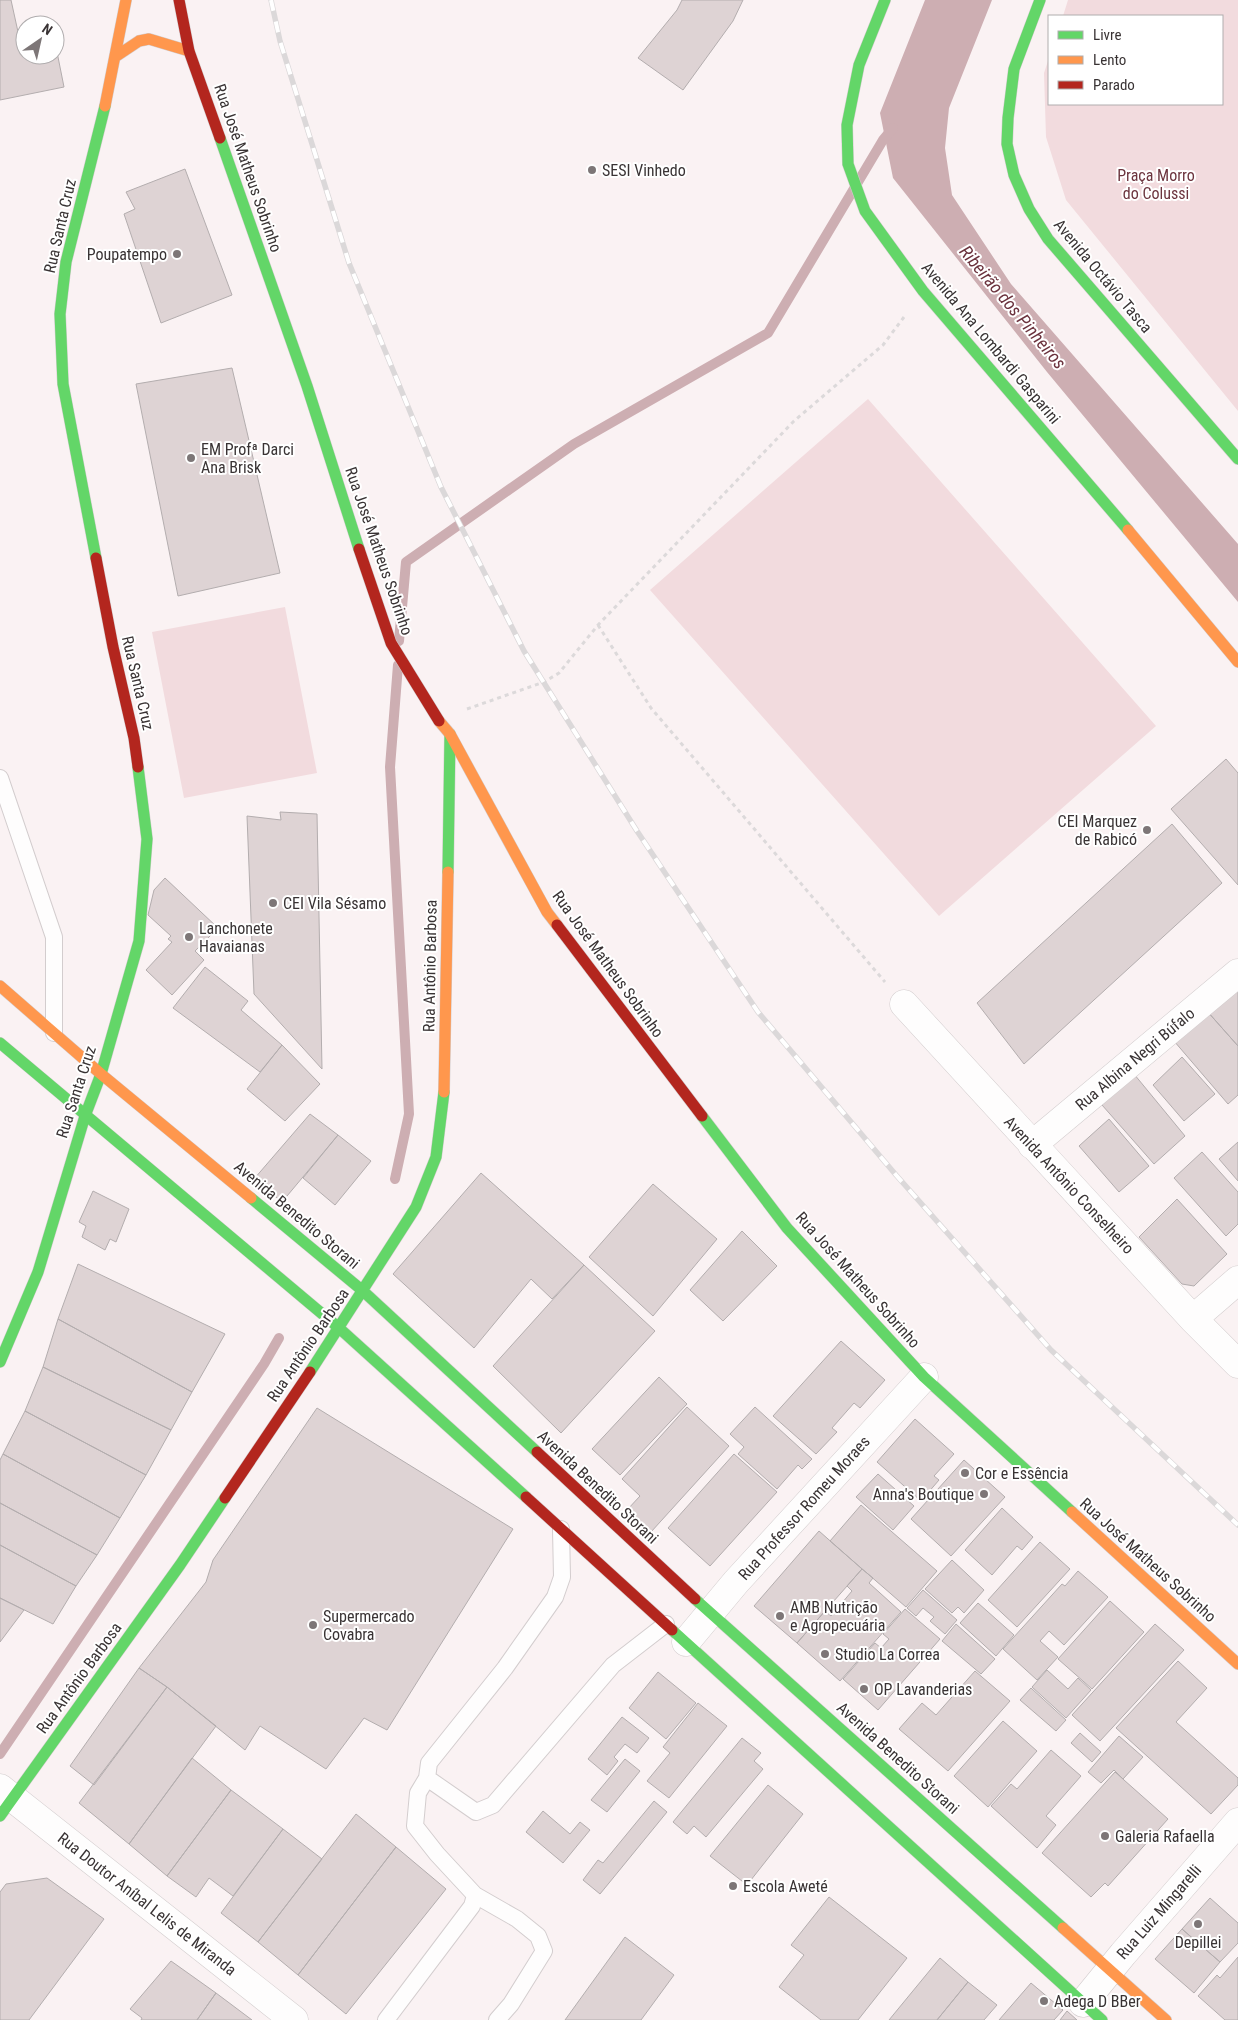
<svg xmlns="http://www.w3.org/2000/svg" width="1238" height="2020" viewBox="0 0 1238 2020" font-family="'Roboto Condensed',sans-serif">
	<style>
		.green { fill: #f2dbde }
		.water { fill: #cdaeb2 }
		.lines { fill: none; stroke-linecap: round; stroke-linejoin: round }
		.stream { stroke: #cdaeb2; stroke-width: 10 }
		.building { fill: #ded3d4; stroke: #b3adae }
		.lane-casing { stroke: #d3cdce; stroke-width: 18 }
		.street-casing { stroke: #d3cdce; stroke-width: 29 }
		.fast-casing { stroke: #d3cdce; stroke-width: 12 }
		.slow-casing { stroke: #d3cdce; stroke-width: 12 }
		.jam-casing { stroke: #d3cdce; stroke-width: 12 }
		.path { stroke: #dcd9da; stroke-width: 3; stroke-dasharray: 4 4; stroke-linecap: butt }
		.lane { stroke: #fefdfd; stroke-width: 16 }
		.street { stroke: #fefdfd; stroke-width: 28 }
		.fast { stroke: #63d668; stroke-width: 11 }
		.slow { stroke: #ff974d; stroke-width: 11 }
		.jam { stroke: #b3261e; stroke-width: 11 }
		.rail-casing { stroke: #dbd8d9; stroke-width: 5.5 }
		.rail { stroke: #fff; stroke-width: 4; stroke-dasharray: 11; stroke-linecap: butt }
		.poi-dot { fill: #7d7677; stroke: #fff; stroke-width: 2 }
		.labels { text-anchor: middle; dominant-baseline: central; stroke-width: 4; stroke-linejoin: round; paint-order: stroke }
		.street-label { font-size: 16px; fill: #393334; stroke: #fff }
		.poi-label { font-size: 16px; fill: #393334; stroke: #fff; text-anchor: start }
		.park-label { font-size: 16px; fill: #6c343e; stroke: #fff }
		.water-label { font-size: 18px; font-style: italic; fill: #6b333e; stroke: #fff }
	</style>
	<rect width="100%" height="100%" fill="#faf2f3"/>
	<path class="green" d="M1068,0H1238V411L1066,200L1046,137L1044,73L1049,58V104H1222V16H1063Z
		M868,399L1156,726L939,916L650,590Z
		M285,607L317,773L184,798L152,632Z"/>
	<path class="water" d="M925,0H992L949,108L945,148L952,195L1011,284L1238,544V602L1047,372L893,178L880,113Z"/>
	<g class="lines">
		<path class="stream" d="M399,641L406,562L574,444L768,333L883,140L893,128
			M395,1179L409,1114L390,767L398,665
			M0,1754L264,1364L279,1338"/>
	</g>
	<path class="building" d="M0,0H11L20,41L25,40V55H55V42L64,87L0,100Z
		M682,0H743L733,21L683,90L638,58L677,10Z
		M185,169L232,295L161,323L124,214L135,209L126,192Z
		M232,368L280,573L178,596L136,384Z
		M1226,759L1238,773V885L1171,809Z
		M280,812L317,814L322,1069L254,994L247,816L281,820Z
		M1172,824L1222,883L1024,1064L977,1003Z
		M165,878L218,928L195,951L204,960L172,995L146,970L172,942L168,939L171,936L148,915L154,890Z
		M205,967L248,1001L241,1010L282,1045L260,1072L173,1008Z
		M1238,984V1046L1207,1011Z
		M1207,1011L1238,1046V1095L1228,1104L1174,1041Z
		M282,1045L320,1084L285,1121L247,1089Z
		M1182,1057L1215,1094L1184,1121L1153,1085Z
		M1134,1074L1185,1136L1154,1164L1102,1105Z
		M310,1114L338,1135L282,1202L254,1179Z
		M1109,1119L1149,1166L1119,1192L1079,1146Z
		M338,1135L371,1161L335,1205L303,1178Z
		M1238,1142V1181L1219,1159Z
		M1202,1152L1238,1192V1224L1226,1236L1174,1178Z
		M481,1173L584,1265L552,1299L531,1279L474,1348L393,1274Z
		M653,1184L717,1239L653,1316L589,1257Z
		M93,1191L129,1209L116,1242L110,1239L105,1250L82,1237L86,1226L79,1222Z
		M1177,1199L1227,1254L1194,1286L1182,1284L1139,1237Z
		M742,1231L777,1266L723,1321L690,1290Z
		M78,1264L225,1334L192,1392L58,1319Z
		M584,1265L655,1331L561,1433L493,1366Z
		M58,1319L192,1392L171,1430L43,1367Z
		M841,1341L885,1380L860,1408L854,1403L832,1428L837,1432L816,1454L773,1416Z
		M43,1367L171,1430L146,1475L25,1411Z
		M659,1377L687,1404L620,1475L592,1449Z
		M687,1407L729,1446L651,1532L627,1510L640,1496L622,1479Z
		M755,1407L812,1459L802,1469L798,1465L777,1489L738,1454L744,1447L730,1434Z
		M317,1408L513,1529L387,1730L364,1718L326,1769L260,1726L245,1750L167,1687L139,1668L206,1582L213,1560Z
		M25,1411L146,1475L120,1518L3,1454Z
		M915,1419L954,1454L934,1476L939,1480L921,1501L877,1462Z
		M3,1454L120,1518L97,1555L0,1503V1460Z
		M734,1454L777,1492L710,1566L668,1528Z
		M964,1460L1005,1497L951,1556L911,1519Z
		M878,1474L914,1506L893,1530L856,1497Z
		M0,1503L97,1555L76,1586L0,1545Z
		M861,1505L937,1571L906,1607L830,1541Z
		M1002,1508L1033,1537L1022,1550L1017,1546L992,1575L965,1550Z
		M819,1531L862,1569L797,1643L754,1606Z
		M1040,1542L1070,1569L1017,1627L988,1600Z
		M0,1545L76,1586L53,1624L0,1598Z
		M952,1560L984,1590L964,1613L958,1607L952,1613L925,1589Z
		M862,1569L873,1578L869,1583L901,1612L840,1681L797,1643L825,1611L831,1616L852,1591L847,1586Z
		M1078,1571L1108,1597L1064,1645L1049,1631L1040,1641L1058,1657L1037,1680L1003,1649L1062,1584L1065,1586Z
		M923,1590L957,1620L945,1634L930,1621L934,1617L923,1608L916,1616L907,1608Z
		M0,1598L24,1610L0,1642Z
		M1110,1601L1144,1632L1092,1689L1058,1659Z
		M978,1603L1014,1635L996,1656L960,1623Z
		M905,1609L940,1639L878,1710L843,1679L875,1643L881,1648L889,1639L883,1634Z
		M956,1624L995,1659L981,1674L942,1641Z
		M1155,1624L1184,1650L1100,1741L1072,1715Z
		M1178,1661L1207,1688L1176,1722L1238,1778V1785L1211,1814L1116,1728Z
		M139,1668L167,1687L94,1785L70,1766Z
		M1047,1670L1068,1689L1078,1678L1091,1690L1066,1718L1032,1687Z
		M975,1671L1010,1701L948,1771L899,1729L922,1703L936,1715Z
		M658,1672L696,1703L666,1739L629,1708Z
		M167,1687L216,1726L129,1844L79,1803Z
		M1031,1688L1066,1720L1056,1731L1020,1700Z
		M698,1703L727,1726L669,1798L647,1781L670,1753L663,1747Z
		M622,1717L649,1738L637,1753L625,1744L614,1757L618,1761L607,1775L588,1759Z
		M1003,1721L1037,1751L988,1807L954,1776Z
		M1080,1733L1101,1752L1092,1762L1071,1743Z
		M1119,1736L1143,1757L1123,1779L1114,1770L1101,1783L1088,1772Z
		M742,1738L761,1753L754,1761L763,1769L706,1837L694,1826L687,1834L673,1822Z
		M1051,1750L1081,1776L1046,1816L1056,1825L1037,1848L991,1806L1011,1784L1017,1789Z
		M192,1758L231,1790L167,1876L129,1844Z
		M625,1759L640,1771L607,1812L591,1800Z
		M1115,1772L1168,1819L1108,1886L1105,1883L1091,1897L1042,1853Z
		M768,1785L803,1814L747,1885L710,1856Z
		M231,1790L283,1829L233,1896L209,1878L196,1897L167,1876Z
		M654,1801L667,1812L600,1894L583,1880L598,1860L603,1863Z
		M543,1811L570,1834L580,1822L590,1830L563,1863L526,1832Z
		M356,1814L396,1847L298,1975L258,1942Z
		M283,1829L322,1859L258,1942L221,1913Z
		M396,1847L446,1889L346,2014L298,1975Z
		M47,1878L104,1919L29,2020H0V1892L6,1884Z
		M829,1897L907,1958L858,2020H821L779,1987L804,1955L791,1945Z
		M1210,1898L1238,1923V1943L1220,1962L1182,1929Z
		M1182,1929L1220,1962L1194,1993L1155,1959Z
		M625,1937L674,1975L641,2020H565Z
		M1238,1957V2020H1225L1198,1996L1217,1975L1220,1978Z
		M940,1958L968,1982L937,2020H889Z
		M171,1961L216,1993L197,2020H141L142,2018L130,2009Z
		M968,1982L997,2005L984,2020H937Z
		M1031,1983L1063,2010L1054,2020H999Z
		M216,1993L252,2020H197Z
		M1067,2011L1077,2020H1060Z"/>
	<g class="lines">
		<g class="lane-casing">
			<path id="lane" d="M0,778L54,937V1033
				M427,1778L476,1812L493,1805L613,1665L666,1624
				M475,1895L517,1919L538,1936L544,1951L511,2004L497,2020
				M386,2020L472,1906L475,1895L437,1854L415,1826L418,1793L427,1778L429,1763L505,1668L555,1597L562,1577L561,1529"/>
		</g>
		<g class="street-casing">
			<path id="street" d="M904,1004L1193,1319L1238,1364
				M1032,1145L1238,973
				M1193,1319L1238,1280
				M686,1642L736,1582L924,1377
				M0,1788L294,2020
				M1083,2003L1123,1954L1238,1822"/>
		</g>
		<g class="fast-casing">
			<path id="fast" d="M885,0L859,65L847,125L848,164L865,211L923,291L1128,530
				M1040,0L1014,69L1008,118L1007,144L1014,175L1029,209L1048,239L1238,459
				M220,138L307,386L359,549
				M96,558L63,384L60,314L66,262L105,106
				M448,872L450,734
				M0,1043L339,1328L526,1497
				M702,1116L787,1228L924,1377L1072,1512
				M251,1198L363,1291L537,1452
				M0,1362L38,1272L85,1116L101,1074L139,941L147,839L138,767
				M310,1372L416,1207L436,1157L444,1092
				M695,1599L1063,1928
				M672,1630L1102,2020
				M0,1816L180,1565L225,1498"/>
		</g>
		<g class="slow-casing">
			<path id="slow" d="M115,57L139,41L149,39L189,51
				M105,106L126,0
				M1128,530L1238,662
				M439,721L450,734L547,912L557,925
				M0,986L101,1074L251,1198
				M444,1092L448,872
				M1072,1512L1238,1664
				M1063,1928L1166,2020"/>
		</g>
		<g class="jam-casing">
			<path id="jam" d="M179,0L189,51L220,138
				M359,549L391,643L439,721
				M96,558L113,647L134,738L138,767
				M557,925L702,1116
				M537,1452L695,1599
				M526,1497L672,1630
				M225,1498L310,1372"/>
		</g>
		<path class="path" d="M598,625L651,708L885,982
			M467,709L544,682L559,673L598,625L794,421L883,345L904,317"/>
		<use href="#lane" class="lane"/>
		<use href="#street" class="street"/>
		<use href="#fast" class="fast"/>
		<use href="#slow" class="slow"/>
		<use href="#jam" class="jam"/>
		<g class="rail-casing">
			<path id="rail" d="M271,0L280,41L349,263L441,487L524,651L637,831L758,1012L896,1175L1051,1350L1238,1525"/>
		</g>
		<use href="#rail" class="rail"/>
	</g>
	<g class="poi-dot">
		<circle cx="592" cy="170" r="5"/>
		<circle cx="177" cy="254" r="5"/>
		<circle cx="191" cy="458" r="5"/>
		<circle cx="1147" cy="830" r="5"/>
		<circle cx="273" cy="903" r="5"/>
		<circle cx="189" cy="937" r="5"/>
		<circle cx="965" cy="1473" r="5"/>
		<circle cx="984" cy="1494" r="5"/>
		<circle cx="780" cy="1616" r="5"/>
		<circle cx="313" cy="1625" r="5"/>
		<circle cx="825" cy="1654" r="5"/>
		<circle cx="864" cy="1689" r="5"/>
		<circle cx="1105" cy="1836" r="5"/>
		<circle cx="733" cy="1886" r="5"/>
		<circle cx="1198" cy="1924" r="5"/>
		<circle cx="1044" cy="2001" r="5"/>
	</g>
	<g class="labels">
		<g class="street-label">
			<text transform="translate(248 168) rotate(71)">Rua José Matheus Sobrinho</text>
			<text transform="translate(60 226) rotate(-77)">Rua Santa Cruz</text>
			<text transform="translate(1103 276) rotate(50)">Avenida Octávio Tasca</text>
			<text transform="translate(991 343) rotate(50)">Avenida Ana Lombardi Gasparini</text>
			<text transform="translate(379 551) rotate(71)">Rua José Matheus Sobrinho</text>
			<text transform="translate(138 683) rotate(77)">Rua Santa Cruz</text>
			<text transform="translate(608 964) rotate(54)">Rua José Matheus Sobrinho</text>
			<text transform="translate(430 966) rotate(-89)">Rua Antônio Barbosa</text>
			<text transform="translate(1135 1059) rotate(-40)">Rua Albina Negri Búfalo</text>
			<text transform="translate(76 1092) rotate(-72)">Rua Santa Cruz</text>
			<text transform="translate(1069 1185) rotate(47)">Avenida Antônio Conselheiro</text>
			<text transform="translate(297 1215) rotate(40)">Avenida Benedito Storani</text>
			<text transform="translate(858 1280) rotate(48)">Rua José Matheus Sobrinho</text>
			<text transform="translate(308 1345) rotate(-56)">Rua Antônio Barbosa</text>
			<text transform="translate(598 1487) rotate(43)">Avenida Benedito Storani</text>
			<text transform="translate(804 1508) rotate(-48)">Rua Professor Romeu Moraes</text>
			<text transform="translate(1148 1560) rotate(42)">Rua José Matheus Sobrinho</text>
			<text transform="translate(79 1678) rotate(-54)">Rua Antônio Barbosa</text>
			<text transform="translate(898 1758) rotate(42)">Avenida Benedito Storani</text>
			<text transform="translate(147 1904) rotate(38)">Rua Doutor Aníbal Lelis de Miranda</text>
			<text transform="translate(1159 1912) rotate(-49)">Rua Luiz Mingarelli</text>
		</g>
		<g class="poi-label">
			<text x="602" y="170">SESI Vinhedo</text>
			<text x="167" y="254" text-anchor="end">Poupatempo</text>
			<text x="201" y="449">EM Profª Darci<tspan x="201" dy="18">Ana Brisk</tspan></text>
			<text x="1137" y="821" text-anchor="end">CEI Marquez<tspan x="1137" dy="18">de Rabicó</tspan></text>
			<text x="283" y="903">CEI Vila Sésamo</text>
			<text x="199" y="928">Lanchonete<tspan x="199" dy="18">Havaianas</tspan></text>
			<text x="975" y="1473">Cor e Essência</text>
			<text x="974" y="1494" text-anchor="end">Anna's Boutique</text>
			<text x="790" y="1607">AMB Nutrição<tspan x="790" dy="18">e Agropecuária</tspan></text>
			<text x="323" y="1616">Supermercado<tspan x="323" dy="18">Covabra</tspan></text>
			<text x="835" y="1654">Studio La Correa</text>
			<text x="874" y="1689">OP Lavanderias</text>
			<text x="1115" y="1836">Galeria Rafaella</text>
			<text x="743" y="1886">Escola Aweté</text>
			<text x="1198" y="1942" text-anchor="middle">Depillei</text>
			<text x="1054" y="2001">Adega D BBer</text>
		</g>
		<g class="park-label">
			<text x="1156" y="175">Praça Morro<tspan x="1156" dy="18">do Colussi</tspan></text>
		</g>
		<g class="water-label">
			<text transform="translate(1013 307) rotate(50)">Ribeirão dos Pinheiros</text>
		</g>
	</g>
	<rect x="1048" y="15" width="175" height="90" fill="#ffffff" stroke="#b0adae"/>
	<rect x="1058" y="31" width="25" height="8" fill="#63d668" stroke="#b0adae"/>
	<text x="1093" y="40" font-size="15" fill="#393334">Livre</text>
	<rect x="1058" y="56" width="25" height="8" fill="#ff974d" stroke="#b0adae"/>
	<text x="1093" y="65" font-size="15" fill="#393334">Lento</text>
	<rect x="1058" y="81" width="25" height="8" fill="#b3261e" stroke="#b0adae"/>
	<text x="1093" y="90" font-size="15" fill="#393334">Parado</text>
	<g transform="translate(40 40) rotate(34)"><circle r="24" fill="#ffffff" stroke="#b0adae"/>
	<path d="M0-4L9 19L0 12L-9 19Z" fill="#7d7677"/>
	<text y="-8" font-size="14" font-weight="bold" text-anchor="middle" fill="#393334">N</text>
	</g>
</svg>
